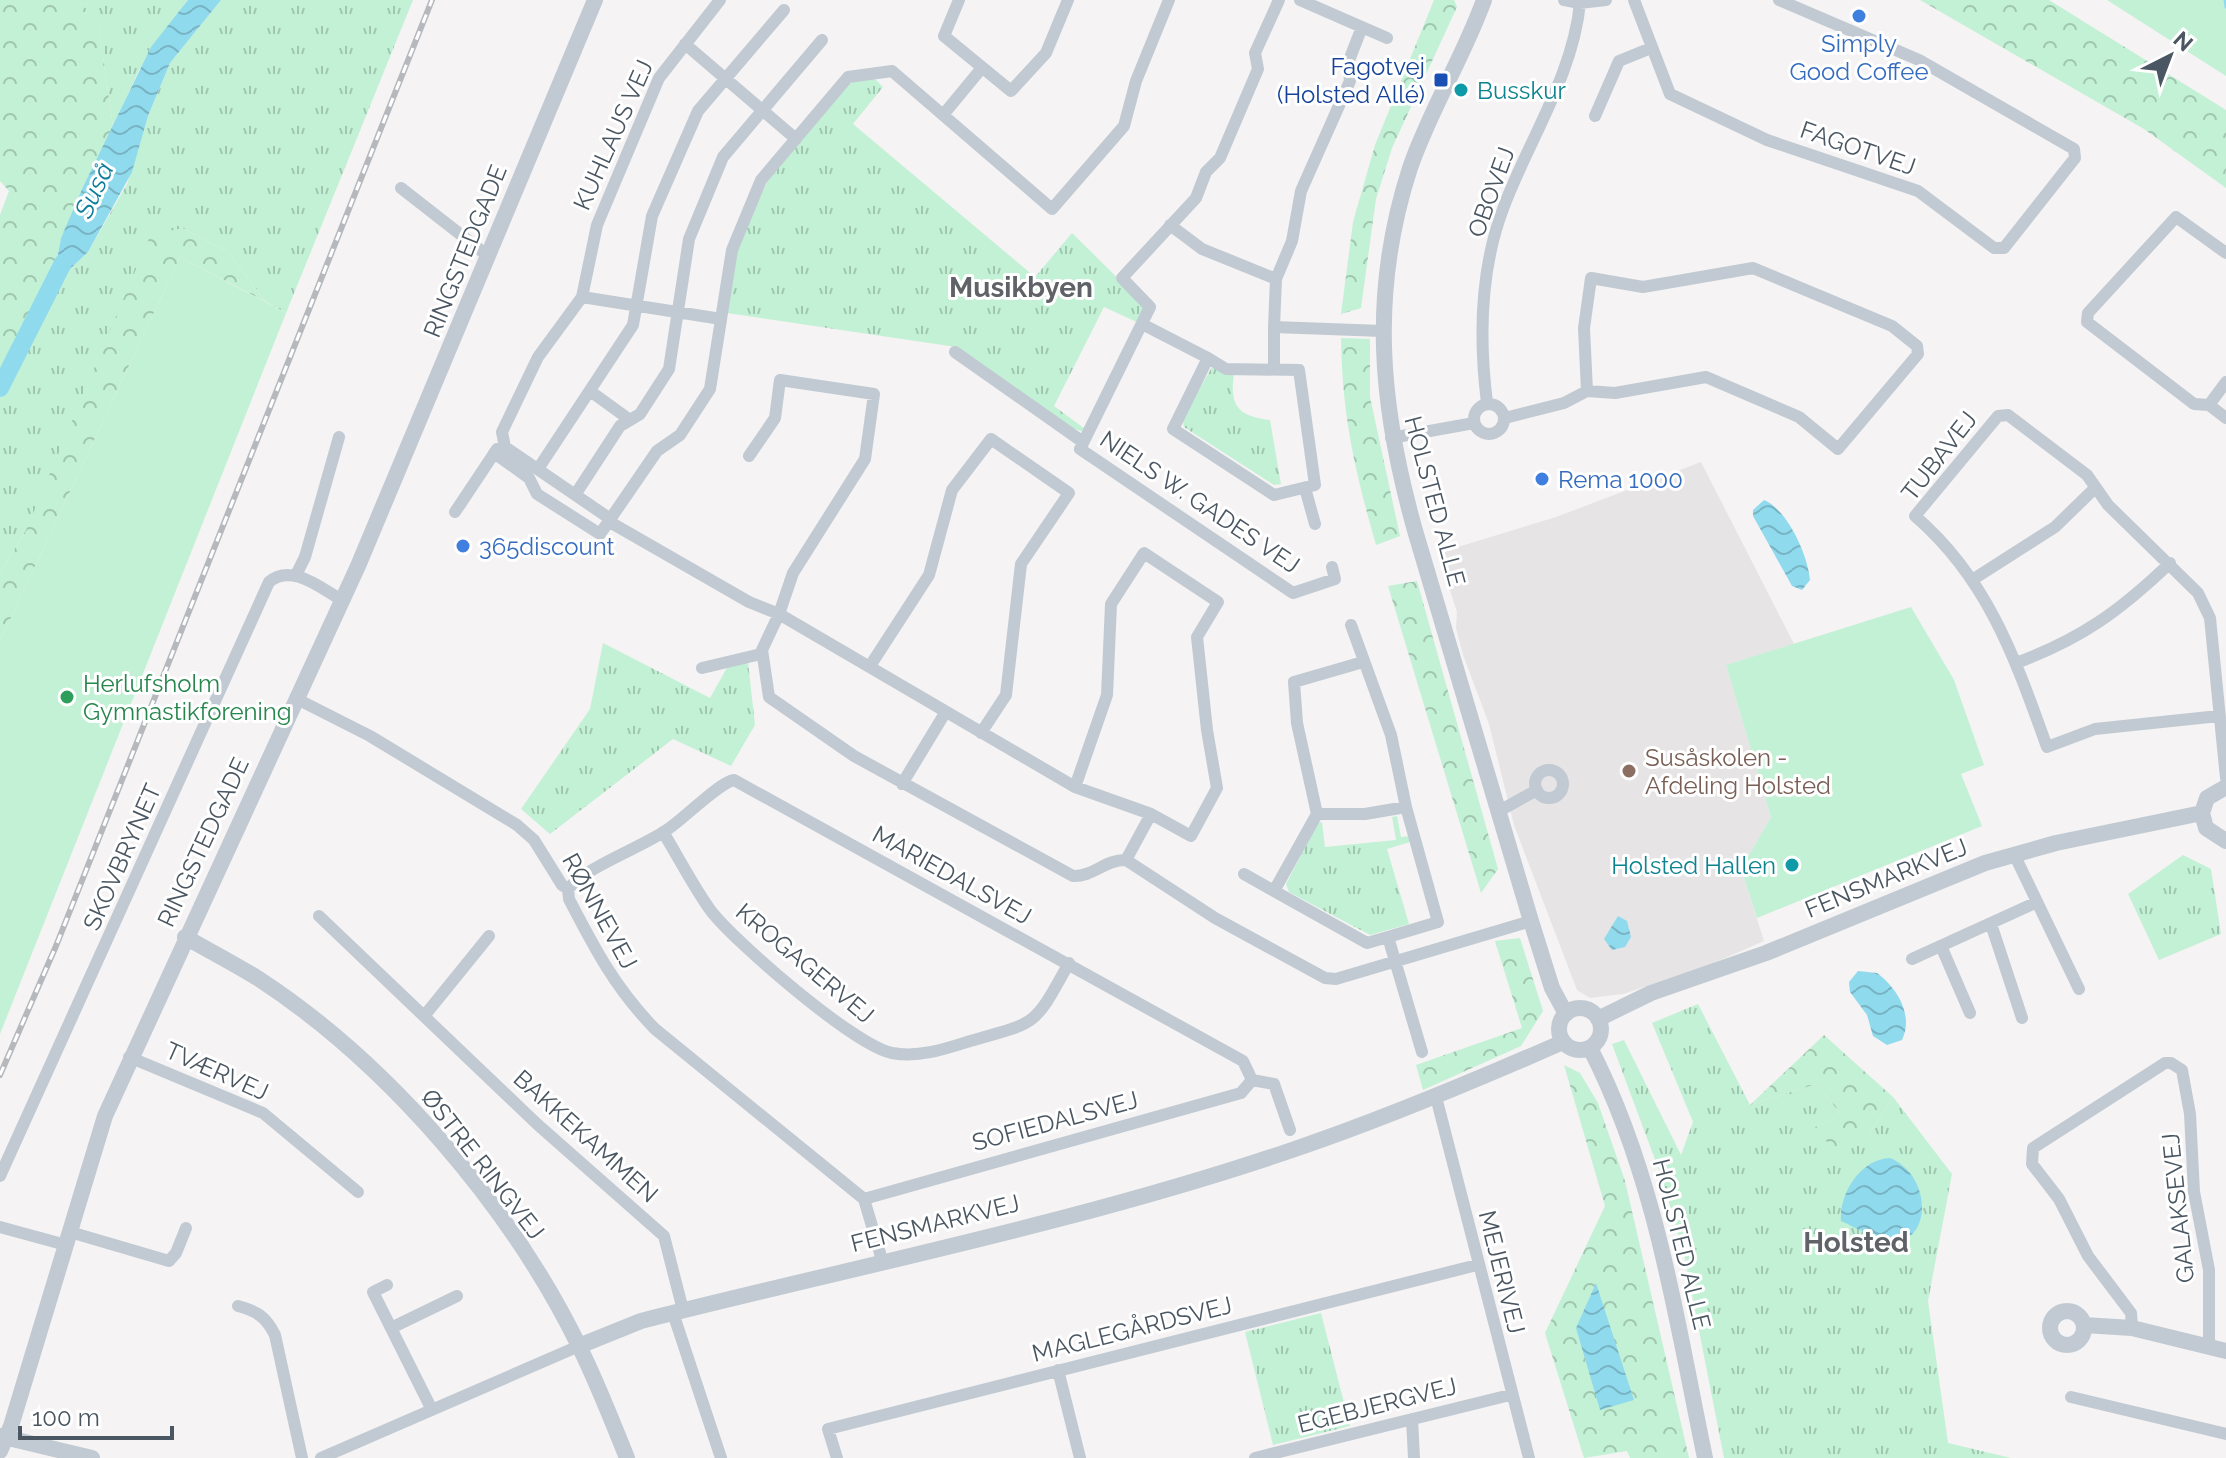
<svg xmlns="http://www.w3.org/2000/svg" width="2226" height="1458" viewBox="0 0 2226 1458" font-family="Raleway,sans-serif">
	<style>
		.education { fill: #e6e4e5 }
		.grass { fill: url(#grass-tufts) }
		.forest { fill: url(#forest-crowns) }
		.park { fill: #c3f1d5 }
		.water { fill: url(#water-waves) }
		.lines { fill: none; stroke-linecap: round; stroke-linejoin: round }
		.stream { stroke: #90daee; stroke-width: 3 }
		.river { stroke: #90daee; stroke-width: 18 }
		.minor { stroke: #c1cad2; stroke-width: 12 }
		.tertiary { stroke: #c1cad2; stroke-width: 16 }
		.rail-casing { stroke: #b5b8bd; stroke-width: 6 }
		.rail { stroke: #fff; stroke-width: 3; stroke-dasharray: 9; stroke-linecap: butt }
		.shop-dot { fill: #3f7fe0; stroke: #fff; stroke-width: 3 }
		.transit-dot { fill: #1a4fb4; stroke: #fff; stroke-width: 3 }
		.culture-dot { fill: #0f9aa8; stroke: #fff; stroke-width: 3 }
		.leisure-dot { fill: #2e9e5b; stroke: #fff; stroke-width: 3 }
		.education-dot { fill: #8d6e63; stroke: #fff; stroke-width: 3 }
		.labels { text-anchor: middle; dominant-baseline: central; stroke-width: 6; stroke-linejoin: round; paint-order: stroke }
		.shop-label { font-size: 24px; fill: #366cbe; stroke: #fff; text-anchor: start }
		.transit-label { font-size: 24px; fill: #164399; stroke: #fff; text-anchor: end }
		.culture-label { font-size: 24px; fill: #0d838f; stroke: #fff; text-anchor: start }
		.street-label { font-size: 24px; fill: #4a5661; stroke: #fff }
		.leisure-label { font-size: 24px; fill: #27864d; stroke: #fff; text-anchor: start }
		.education-label { font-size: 24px; fill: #785e54; stroke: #fff; text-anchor: start }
		.water-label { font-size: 26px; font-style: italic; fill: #0c7c9b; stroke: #fff }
		.quarter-label { font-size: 28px; font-weight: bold; fill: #5f6368; stroke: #fff }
	</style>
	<defs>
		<pattern id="grass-tufts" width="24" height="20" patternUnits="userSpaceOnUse" patternTransform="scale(2)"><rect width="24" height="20" fill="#c3f1d5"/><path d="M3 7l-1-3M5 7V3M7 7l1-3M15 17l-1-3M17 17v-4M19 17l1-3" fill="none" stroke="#a0c6b0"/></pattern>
		<pattern id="forest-crowns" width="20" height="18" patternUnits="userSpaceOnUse" patternTransform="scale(2)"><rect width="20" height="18" fill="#c3f1d5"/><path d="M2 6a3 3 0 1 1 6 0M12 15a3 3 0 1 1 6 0" fill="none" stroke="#a0c6b0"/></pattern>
		<pattern id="water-waves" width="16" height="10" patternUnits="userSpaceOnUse" patternTransform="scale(2)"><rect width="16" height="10" fill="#90daee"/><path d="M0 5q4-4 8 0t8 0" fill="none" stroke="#78b4c4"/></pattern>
	</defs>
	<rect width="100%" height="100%" fill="#f5f3f3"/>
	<path class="education" d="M1701,462L1794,644L1726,665L1771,817L1741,869L1764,941L1707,966L1623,994L1590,998L1577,990L1514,825L1489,724L1463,655L1456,628L1457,612L1438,553L1556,517Z"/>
	<path class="grass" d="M77,0H188L139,70L113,127L98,21Z
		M221,0H413L286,313L266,302L228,252L182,228L26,530L0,573V388L52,286L88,252L127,184L148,116L170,63Z
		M874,78L883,87L853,124L1035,277L1072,233L1147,307L1139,323L1104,307L1054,406L1085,429L1083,432L1070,427L956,347L727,313L735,253L768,180L850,82Z
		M1212,367L1234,374C1229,407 1239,416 1270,420L1281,484L1274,485L1184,427L1182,419Z
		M603,643L710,698L728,666L748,662L755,725L731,766L673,739L550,834L521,809L590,709Z
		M1397,816L1401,837L1409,836L1410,842L1387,849L1409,924L1370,935L1289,892L1286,884L1318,823L1322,822L1325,847L1396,840L1392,817Z
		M2183,855L2211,869L2221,934L2159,960L2128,894Z
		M1698,1004L1750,1105L1816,1084L1841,1114L1815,1127L1869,1134L1893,1097L1952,1174L1928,1301L1948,1443L2011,1458H1724L1685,1259L1663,1181L1612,1044L1624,1040L1681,1155L1693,1122L1652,1023Z
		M1321,1313L1350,1426L1273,1445L1245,1332Z"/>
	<path class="forest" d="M0,0H77L98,20L113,127L61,238L52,286L0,388V215L9,191L0,181Z
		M1434,0H1454L1457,7L1392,148L1376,199L1361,308L1341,314L1353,222L1375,145Z
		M1920,0H2049L2226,110V188L2144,129Z
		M182,228L228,252L266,302L180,257L0,641V573L26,530L150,236Z
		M1341,338L1370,339V397L1400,536L1376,545C1355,471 1342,415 1341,338Z
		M1417,581L1498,869L1481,893L1388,586Z
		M1520,938L1543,1011L1521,1046L1423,1090L1416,1065L1522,1028L1495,941Z
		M1824,1035L1893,1097L1869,1134L1840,1158L1815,1127L1841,1114L1816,1084L1750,1105Z
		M1564,1065L1580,1073L1598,1103L1625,1181L1689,1458H1630L1627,1451L1584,1458L1545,1333L1605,1206Z"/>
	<path class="park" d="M2107,0H2226V76Z
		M180,257L286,313L0,1034V641Z
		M1911,607L1954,680L1984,765L1961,774L1982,826L1757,918L1741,869L1771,817L1726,665Z"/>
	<path class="water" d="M188,0H221L170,63L148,116L132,172L88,252L52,286L61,238L83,187L151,47Z
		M1764,500C1788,510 1808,556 1810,580L1802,590L1792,586L1753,516V510Z
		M1618,916L1627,921L1631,937L1625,947L1612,950L1604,939Z
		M1858,971L1877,973C1897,988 1914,1015 1902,1040L1887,1045L1873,1036L1867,1015L1850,992L1849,982Z
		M1890,1158C1933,1176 1931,1242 1894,1241C1876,1240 1857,1228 1841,1221C1839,1193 1861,1159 1890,1158Z
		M1596,1283L1634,1400L1600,1410L1576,1328Z"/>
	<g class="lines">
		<path class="stream" d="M2225,0L2226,7"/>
		<path class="river" d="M0,388L63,263"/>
		<path class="minor" d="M959,0L944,36L1011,91L1046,53L1068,0
			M1279,0L1255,53L1258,69L1220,158L1206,172L1196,198L1122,278L1150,307L1080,449L1293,593L1335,579L1332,567
			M1300,0L1387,38
			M1564,0L1580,3L1606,0
			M1634,0L1670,94L1767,140L1918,191L1994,248H2004L2075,158L2074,149L1919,60L1779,0
			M685,44L796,139
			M943,115L981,69
			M1595,116L1619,61L1651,48
			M401,188L488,256
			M1170,225L1202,249L1276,279
			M2226,253L2176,217L2088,313L2087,322L2194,404L2209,405L2226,418
			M582,297L721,319
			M1142,324L1208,358
			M1274,327L1276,279L1292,241L1301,191L1350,81L1348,63L1362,27
			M955,352L1083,442
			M1208,358L1226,369L1299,370L1315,485L1274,495L1173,429Z
			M1274,368V327L1382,331
			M590,391L630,420
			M1487,403C1479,339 1480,270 1503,209C1528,141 1573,76 1580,3
			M1474 419a15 15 0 1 1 30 0a15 15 0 1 1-30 0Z
			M2209,405L2226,382
			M1505,418L1564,403L1587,391L1615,393L1706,377L1799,417L1838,449L1918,354L1917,346L1892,326L1753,268L1643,287L1591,278L1584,328L1587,391
			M1391,438L1474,423
			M494,453L529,478L537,494L600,534L657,451L680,435L710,389L732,250L761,180L848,77L892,71L1052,209L1124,126L1136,81L1169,0
			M749,456L775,418L780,380L874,394L865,459L793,573L779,614L762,650L769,697L854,756L1073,876C1093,877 1106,859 1126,860L1215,918L1325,978L1336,979L1531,921
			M538,469L633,325L652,216L698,111L784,10
			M1305,488L1315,524
			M575,495L620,426L640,414L669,369L689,239L723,157L822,40
			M455,512L497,449
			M609,518L505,447L502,432L538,357L582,297L597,225L659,78L720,0
			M608,521L749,602L779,614L1075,787L1151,814
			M296,575L305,557L339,437
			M1972,580L2055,527L2094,489
			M1351,625L1391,735L1406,807
			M1363,662L1294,682L1297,723L1317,814L1274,891L1367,943L1388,937
			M2016,663C2081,639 2120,611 2170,563
			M870,666L929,575L952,490L991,439L1069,493L1021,564L1006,695L981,733
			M702,668L761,654
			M297,699L370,736L517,825L534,840L562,885L568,889L569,899C595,949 615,988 655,1029L864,1199L882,1260
			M2219,716L2095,729L2047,747C2015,658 1988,579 1915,516L1998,416L2008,415L2087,475L2108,505L2198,593L2210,618L2226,778
			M1535 784a14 14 0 1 1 28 0a14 14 0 1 1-28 0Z
			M902,784L945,713
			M1075,787L1107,695L1111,604L1144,553L1218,602L1197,637L1207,730L1217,788L1191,836L1151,814L1126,860
			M1499,811L1537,790
			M1317,814H1365L1406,807L1438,922L1388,937L1422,1052
			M663,832C679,858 693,886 711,911C736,943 855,1046 892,1053C919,1058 945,1049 970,1041C1039,1022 1034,1026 1069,963
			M2014,854L2079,989
			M1244,874L1274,891
			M568,889C588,866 638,849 665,831C683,820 718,783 734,780L1243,1061L1252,1080L1274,1084L1290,1130
			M319,916L537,1124L664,1236L683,1310
			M1991,924L2022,1018
			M1941,946L1970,1013
			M1912,959L2035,903
			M425,1015L489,936
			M129,1057L263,1113L358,1192
			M1436,1097L1529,1458
			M0,1176L269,582C292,563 320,588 342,600
			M864,1199L1241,1093L1252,1080
			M0,1227L66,1245
			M70,1232L169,1261L176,1253L186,1228
			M387,1285L373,1292L432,1410
			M238,1306C257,1311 266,1317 275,1335L302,1458
			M673,1313L721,1458
			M391,1328L457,1296
			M2132,1328L2131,1313L2088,1256L2059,1199L2032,1164L2033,1148L2165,1063H2171L2182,1070L2190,1114L2194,1192L2209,1270V1344
			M1058,1370L1080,1458
			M2071,1397L2226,1434
			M1412,1419L1414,1458
			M321,1458L579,1346
			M837,1458L828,1429L1477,1265
			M1255,1458L1510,1395"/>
		<path class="tertiary" d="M1484,0C1463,58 1430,110 1410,168C1369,294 1380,408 1416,534L1531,921L1552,988L1566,1014
			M2226,787L2207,798L2202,813L2206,828L2226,841
			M185,937C210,951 235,964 259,979C389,1064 511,1207 579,1346C597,1382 612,1421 627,1458
			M1559 1029a21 21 0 1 1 42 0a21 21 0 1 1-42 0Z
			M1598,1019L1651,993L1766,953L1985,863L2056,843L2202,813
			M1590,1048C1656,1176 1676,1319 1705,1458
			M2050 1328a17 17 0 1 1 34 0a17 17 0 1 1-34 0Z
			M2084,1325L2132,1328L2226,1351
			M579,1346L641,1321C857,1266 1081,1222 1292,1150C1384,1119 1474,1081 1563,1042
			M0,1436L92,1458
			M0,1451L11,1426L105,1116L358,566L595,0"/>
		<g class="rail-casing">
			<path id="rail" d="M0,1075L56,946L432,0"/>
		</g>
		<use href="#rail" class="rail"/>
	</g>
	<g class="shop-dot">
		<circle cx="1859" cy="16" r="8"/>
		<circle cx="1542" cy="479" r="8"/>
		<circle cx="463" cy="546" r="8"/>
	</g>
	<rect class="transit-dot" x="1433" y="72" width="16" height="16" rx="4"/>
	<g class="culture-dot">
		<circle cx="1461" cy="90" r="8"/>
		<circle cx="1792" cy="865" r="8"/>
	</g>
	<circle class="leisure-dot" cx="67" cy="697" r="8"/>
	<circle class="education-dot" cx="1629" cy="771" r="8"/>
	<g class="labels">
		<g class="shop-label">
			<text x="1859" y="43" text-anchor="middle">Simply<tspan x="1859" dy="28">Good Coffee</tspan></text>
			<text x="1558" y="479">Rema 1000</text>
			<text x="479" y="546">365discount</text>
		</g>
		<g class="transit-label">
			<text x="1425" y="66">Fagotvej<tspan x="1425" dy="28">(Holsted Allé)</tspan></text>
		</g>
		<g class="culture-label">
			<text x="1477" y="90">Busskur</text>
			<text x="1776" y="865" text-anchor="end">Holsted Hallen</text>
		</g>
		<g class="street-label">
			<text transform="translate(613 135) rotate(-66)">KUHLAUS VEJ</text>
			<text transform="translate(1858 148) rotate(19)">FAGOTVEJ</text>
			<text transform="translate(1491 192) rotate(-70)">OBOVEJ</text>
			<text transform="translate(465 251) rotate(-68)">RINGSTEDGADE</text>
			<text transform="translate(1939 456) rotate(-52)">TUBAVEJ</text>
			<text transform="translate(1435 501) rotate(75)">HOLSTED ALLE</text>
			<text transform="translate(1200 502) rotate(34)">NIELS W. GADES VEJ</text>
			<text transform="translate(203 842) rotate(-65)">RINGSTEDGADE</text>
			<text transform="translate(122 857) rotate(-66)">SKOVBRYNET</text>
			<text transform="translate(952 875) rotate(29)">MARIEDALSVEJ</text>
			<text transform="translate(1886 878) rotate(-22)">FENSMARKVEJ</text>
			<text transform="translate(600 911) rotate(61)">RØNNEVEJ</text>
			<text transform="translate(805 963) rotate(40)">KROGAGERVEJ</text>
			<text transform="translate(217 1071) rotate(24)">TVÆRVEJ</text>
			<text transform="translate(1055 1121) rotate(-15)">SOFIEDALSVEJ</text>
			<text transform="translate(586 1136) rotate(42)">BAKKEKAMMEN</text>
			<text transform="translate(483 1164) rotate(52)">ØSTRE RINGVEJ</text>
			<text transform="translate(2178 1208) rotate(-96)">GALAKSEVEJ</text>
			<text transform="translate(935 1223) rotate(-14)">FENSMARKVEJ</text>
			<text transform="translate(1682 1244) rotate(76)">HOLSTED ALLE</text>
			<text transform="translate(1502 1272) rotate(76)">MEJERIVEJ</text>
			<text transform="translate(1132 1329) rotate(-14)">MAGLEGÅRDSVEJ</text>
			<text transform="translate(1377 1405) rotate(-14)">EGEBJERGVEJ</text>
		</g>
		<g class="leisure-label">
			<text x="83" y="683">Herlufsholm<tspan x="83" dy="28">Gymnastikforening</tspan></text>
		</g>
		<g class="education-label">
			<text x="1645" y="757">Susåskolen -<tspan x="1645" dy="28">Afdeling Holsted</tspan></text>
		</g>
		<g class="water-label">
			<text transform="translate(94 190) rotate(-65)">Suså</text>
		</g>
		<g class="quarter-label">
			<text x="1021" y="287">Musikbyen</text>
			<text x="1856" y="1242">Holsted</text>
		</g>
	</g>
	<g transform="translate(2170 56) rotate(42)" stroke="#ffffff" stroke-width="6" paint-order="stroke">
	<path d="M0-6L14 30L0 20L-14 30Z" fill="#4a5661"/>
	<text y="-12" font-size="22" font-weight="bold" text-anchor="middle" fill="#4a5661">N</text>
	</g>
	<path d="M20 1426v12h152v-12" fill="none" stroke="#4a5661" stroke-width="4"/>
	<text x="32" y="1426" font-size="24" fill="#4a5661" stroke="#ffffff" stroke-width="6" paint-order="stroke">100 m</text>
</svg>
